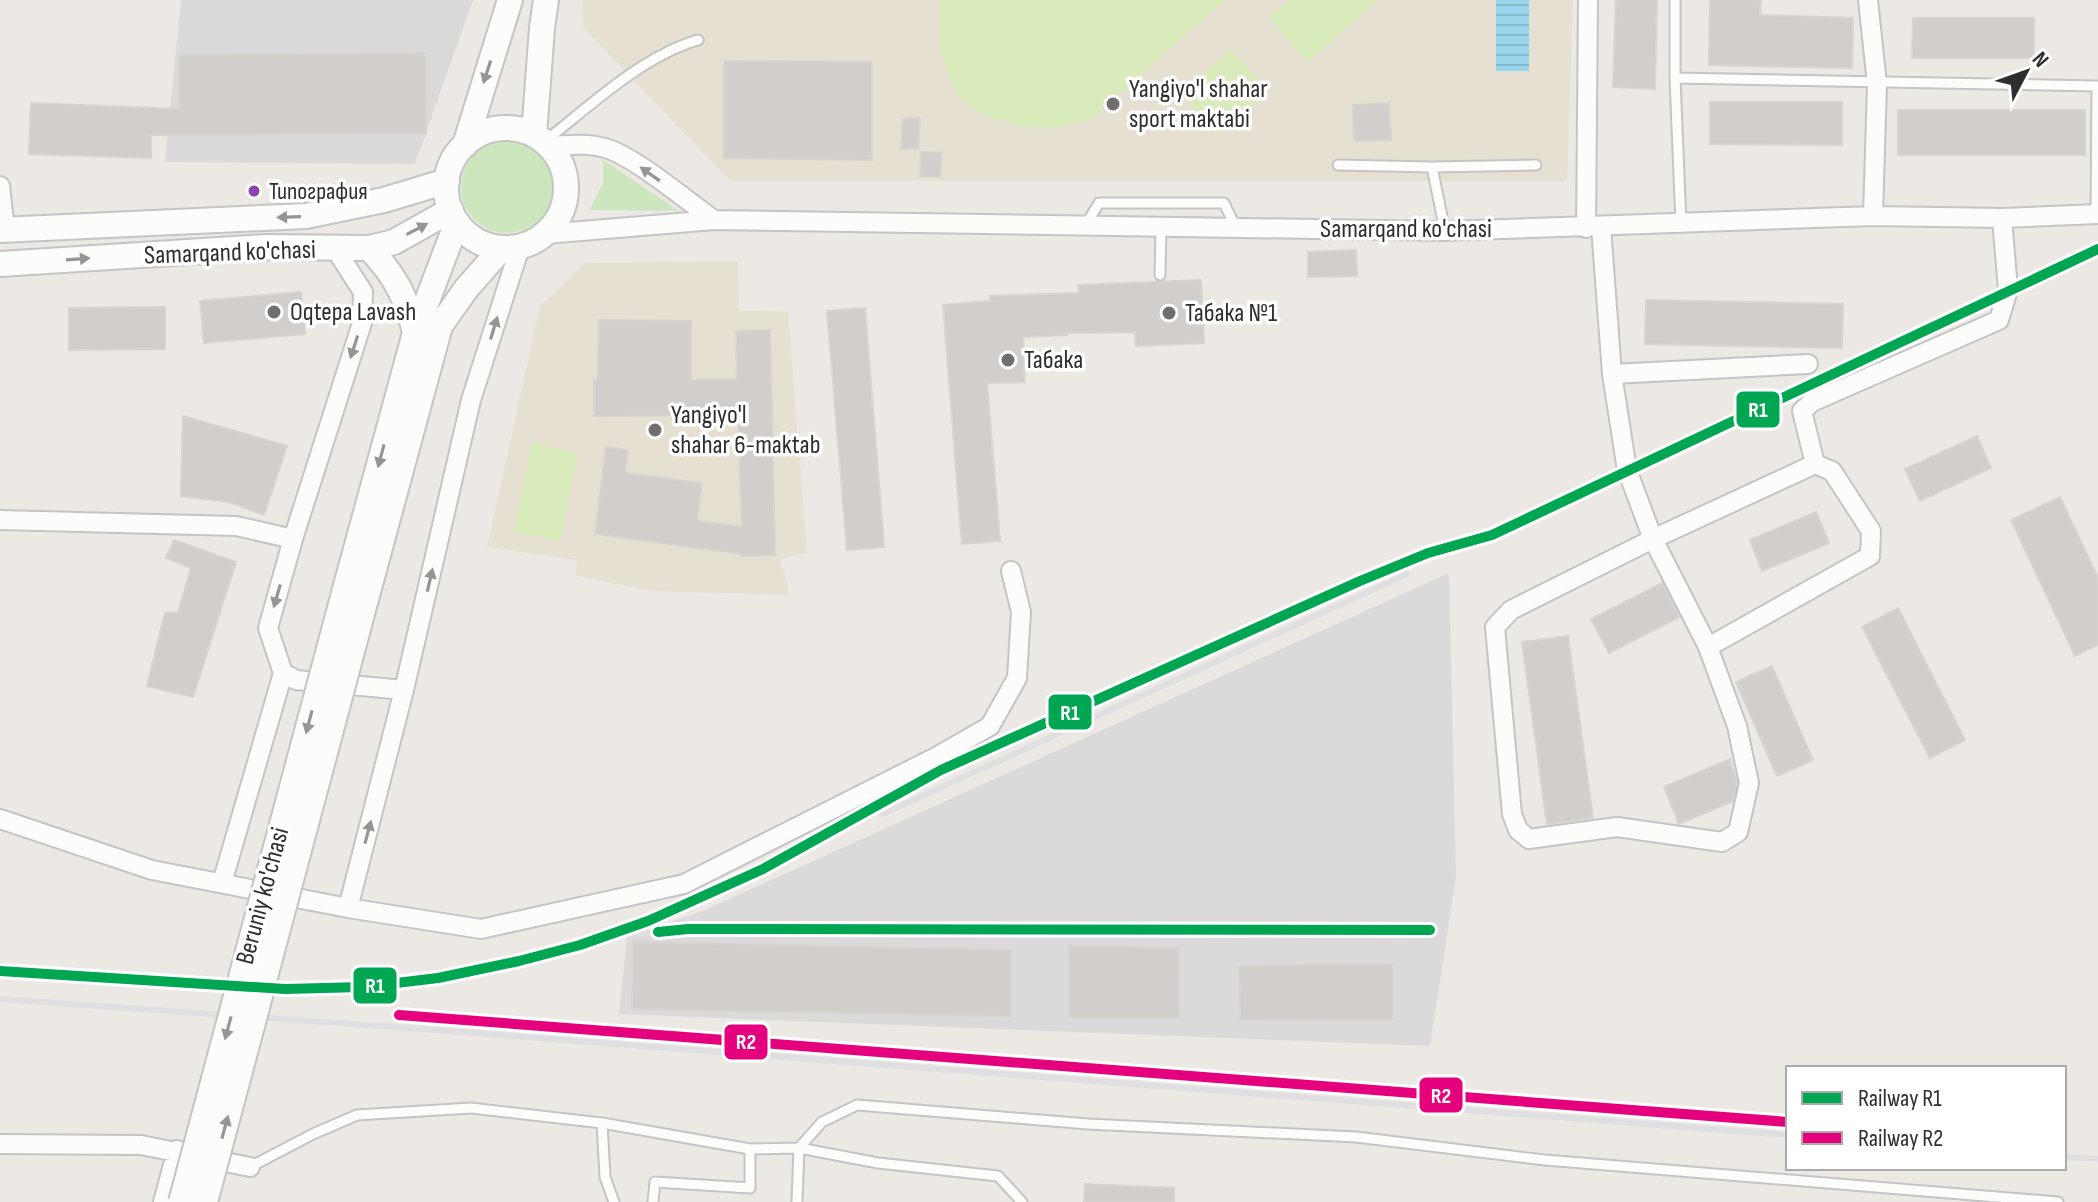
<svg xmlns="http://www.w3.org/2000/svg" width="2098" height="1202" viewBox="0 0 2098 1202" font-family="'Sofia Sans Condensed',sans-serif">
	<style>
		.industrial { fill: #dcd9db }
		.education { fill: #e6e0d3 }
		.grass { fill: #cee6be }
		.pitch { fill: #d9eabb }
		.water { fill: url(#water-rules) }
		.building { fill: #d1cecb; stroke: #d7d4d0; stroke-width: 2 }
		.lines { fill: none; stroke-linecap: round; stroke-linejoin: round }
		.lane-casing { stroke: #c5c4c5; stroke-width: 13 }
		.street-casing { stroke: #c5c4c5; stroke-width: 22 }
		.secondary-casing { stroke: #c5c4c5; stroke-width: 28 }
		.lane { stroke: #fcfcfb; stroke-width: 9 }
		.street { stroke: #fcfcfb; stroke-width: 18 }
		.secondary { stroke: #fcfcfb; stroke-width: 24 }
		.rail { stroke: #dfdfe1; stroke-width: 6 }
		.secondary-bridge-casing { stroke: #c5c4c5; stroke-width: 28; stroke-linecap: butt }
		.secondary-bridge { stroke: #fcfcfb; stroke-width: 24 }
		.rail-1-casing { stroke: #fff; stroke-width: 16 }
		.rail-2-casing { stroke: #fff; stroke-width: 16 }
		.rail-1 { stroke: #00a651; stroke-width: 10 }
		.rail-2 { stroke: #e5007d; stroke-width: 10 }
		.oneway { fill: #959594 }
		.poi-dot { fill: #706f6e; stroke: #fff; stroke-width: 3 }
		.bus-dot { fill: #8e44ad; stroke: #fff; stroke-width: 3 }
		.labels { text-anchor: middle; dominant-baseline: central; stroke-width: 7; stroke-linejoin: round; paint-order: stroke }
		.bus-label { font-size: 24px; fill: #2e2e2e; stroke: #fff; text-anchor: start }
		.poi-label { font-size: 26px; fill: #2e2e2e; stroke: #fff; text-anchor: start }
		.street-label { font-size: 26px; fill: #2e2e2e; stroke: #fff }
		.line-badge { stroke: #fff; stroke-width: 3 }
		.badge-label { font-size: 22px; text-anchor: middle; font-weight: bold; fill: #fff }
	</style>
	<defs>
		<pattern id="water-rules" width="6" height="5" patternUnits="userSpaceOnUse" patternTransform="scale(2)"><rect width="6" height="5" fill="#99d6ec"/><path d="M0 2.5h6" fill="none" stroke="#84b8cb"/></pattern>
	</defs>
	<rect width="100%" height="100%" fill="#ece8e4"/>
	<path class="industrial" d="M181,0H473L415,164L165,162Z
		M1449,573L1456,876L1430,1046L619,1014L627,937L703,911Z"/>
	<path class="education" d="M582,0H1573L1567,181H730L583,27Z
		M738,261L739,310L788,312L807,553L780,559L790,595L652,591L576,576L577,560L487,547L540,306L585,263Z"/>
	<path class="grass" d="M461 187a46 46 0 1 1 92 0a46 46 0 1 1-92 0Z
		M603,160L679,211L589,210L603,184Z"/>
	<path class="pitch" d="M939,0H1225L1090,120L1056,128L1025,127L994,119L970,107L956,93L944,63L939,37Z
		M1289,0H1378L1308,62L1269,18Z
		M1231,49L1268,90L1219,134L1182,93Z
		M532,443L578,453L560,541L514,532Z"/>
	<path class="water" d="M1496,0H1529V71H1496Z"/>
	<path class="building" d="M1616,0H1657L1655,89L1613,87Z
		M1710,0H1761L1760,15L1853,18L1852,68L1709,65Z
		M1913,18H2034V58H1912Z
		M425,53L426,133L151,135V158L29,154L31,103L179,109V55Z
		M724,61L872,62V160L724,158Z
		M1710,102H1842V145L1710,144Z
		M1389,103L1391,140L1354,141L1353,105Z
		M1898,110H2085V155H1898Z
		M920,118L918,148L901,149L903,119Z
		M921,152L942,153L940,177L920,176Z
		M1356,250L1357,276L1308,277V252Z
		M1201,280L1204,343L1136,346L1135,332L1067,333V335L1023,337L1025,382L987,383L1000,541L962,544L943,305L990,301V296L1079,293L1078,285Z
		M301,292L305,334L204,343L200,301Z
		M1646,300L1843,304L1842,348L1645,344Z
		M165,307V349L69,350V308Z
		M865,308L884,547L847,550L827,311Z
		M599,320L691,321V380L737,379L736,331L770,330L775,555L742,556V554L595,534L606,447L628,450L625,473L702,483L697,521L742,527L738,415L594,416V380H598Z
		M183,416L287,446L264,515L229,502L181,496Z
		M1977,436L1991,468L1920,501L1905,469Z
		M2060,497L2098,578V645L2075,656L2011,520Z
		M1816,512L1829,543L1762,571L1750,540Z
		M174,540L236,562L193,697L147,686L165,613L178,612L191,568L166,558Z
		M1662,583L1679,617L1609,653L1591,619Z
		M1898,608L1965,740L1930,758L1862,627Z
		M1568,636L1593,818L1547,824L1522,642Z
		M1772,666L1813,760L1777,776L1736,682Z
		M1730,759L1737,783L1733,801L1679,824L1664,787Z
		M633,942L1011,950L1010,1016L632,1009Z
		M1069,946L1178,948L1179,1018H1070Z
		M1393,964V1019L1240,1020L1239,966Z
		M1085,1184L1174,1188V1202H1084Z"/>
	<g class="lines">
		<g class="lane-casing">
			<path id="lane" d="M1675,0V78L1681,224
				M1675,78L2097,86L2096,214
				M544,142C590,106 642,56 698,40
				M1338,165L1432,167L1445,231
				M1432,167L1536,165
				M1085,226L1099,203H1224L1236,228
				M1160,275L1161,227
				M602,1123L605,1177L614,1202
				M250,1167L313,1134L357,1115L471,1108L602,1123L750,1149L799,1148L878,1163L998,1176L1022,1202
				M653,1202L655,1182L750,1188V1149
				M797,1202L799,1148L822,1122L857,1105L1088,1124L1356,1137L1545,1160L2058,1202"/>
		</g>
		<g class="street-casing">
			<path id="street" d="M1868,0L1877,84L1873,216
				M550,146C568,145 587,143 605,148C634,156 687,201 714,220
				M0,186L5,230
				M1601,227L1612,374L1627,470L1653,539L1815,464L1832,471L1871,531L1870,556L1708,647
				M1586,228L1588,0
				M545,234L714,220L1445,231L1873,216L2002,218L2098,214
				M336,250L363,292L362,323L293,539L268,628L283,673L296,680L404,690
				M1612,374L1808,364
				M1815,464L1802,411L1812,402L1999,320L2008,290L2002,218
				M0,520L236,526L293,539
				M1653,539L1708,647L1737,726L1749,783L1738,832L1722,842L1617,827L1529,839L1518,830L1512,814L1495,627L1511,610Z
				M0,819L152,870L348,908L481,929L684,884L936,757L990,726L1017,678L1021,612L1011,571
				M222,883L283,673
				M348,908L404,690L471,400L520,247
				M0,1144L141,1145L250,1167
				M163,1202L177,1150"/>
		</g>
		<g class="secondary-casing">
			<path id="secondary" d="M446 188a60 60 0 1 1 120 0a60 60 0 1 1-120 0Z
				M534,135L542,28L546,0
				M465,145L510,0
				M0,230L306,216L384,200L447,181
				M369,248C394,274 407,298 415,333
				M0,264L266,247L369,248L394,242L451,210
				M344,593L415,333L457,222
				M366,599L440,326L466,289L502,248"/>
		</g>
		<use href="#lane" class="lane"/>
		<use href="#street" class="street"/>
		<use href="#secondary" class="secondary"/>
		<path class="rail" d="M883,814L1407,574
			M631,935L688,929L1430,930
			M0,971L285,989L363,987L438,978L519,961L580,945L648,921L763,869L941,770L1360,581L1428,553L1492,535L2098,249
			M0,999L422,1029L1788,1135
			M2064,1157L2098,1159"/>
		<g class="secondary-bridge-casing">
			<path id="secondary-bridge" d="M181,1202L344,593
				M205,1202L366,599"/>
		</g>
		<use href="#secondary-bridge" class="secondary-bridge"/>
		<g class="rail-1-casing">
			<path id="rail-1" d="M658,932L688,929L1430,930
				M0,971L285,989L363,987L438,978L519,961L580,945L648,921L763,869L941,770L1360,581L1428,553L1492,535L2098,249"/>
		</g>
		<g class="rail-2-casing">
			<path id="rail-2" d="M399,1015L1788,1122"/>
		</g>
		<use href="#rail-1" class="rail-1"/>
		<use href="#rail-2" class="rail-2"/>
	</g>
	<defs><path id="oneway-solid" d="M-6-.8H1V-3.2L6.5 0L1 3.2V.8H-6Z" transform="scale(2)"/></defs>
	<g class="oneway">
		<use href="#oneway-solid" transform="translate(487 72) rotate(108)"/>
		<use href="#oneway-solid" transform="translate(650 174) rotate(-145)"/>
		<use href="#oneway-solid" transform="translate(289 217) rotate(178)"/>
		<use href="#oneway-solid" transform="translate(417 229) rotate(-28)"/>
		<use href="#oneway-solid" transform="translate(78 259) rotate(-4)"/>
		<use href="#oneway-solid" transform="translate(494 328) rotate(-73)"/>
		<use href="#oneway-solid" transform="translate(354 347) rotate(108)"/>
		<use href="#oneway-solid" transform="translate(381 456) rotate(105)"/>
		<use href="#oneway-solid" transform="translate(430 580) rotate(-77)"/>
		<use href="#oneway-solid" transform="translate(277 596) rotate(106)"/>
		<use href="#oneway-solid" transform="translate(309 722) rotate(105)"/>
		<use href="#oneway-solid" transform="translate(368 832) rotate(-75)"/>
		<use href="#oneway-solid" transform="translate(228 1028) rotate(105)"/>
		<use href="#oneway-solid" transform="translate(225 1127) rotate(-75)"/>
	</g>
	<g class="poi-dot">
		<circle cx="1113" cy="104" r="8"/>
		<circle cx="274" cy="312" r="8"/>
		<circle cx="1169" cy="313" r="8"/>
		<circle cx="1008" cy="360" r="8"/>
		<circle cx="655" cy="430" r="8"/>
	</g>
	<circle class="bus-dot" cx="254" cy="191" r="7"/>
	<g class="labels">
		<g class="bus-label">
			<text x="269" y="191">Типография</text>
		</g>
		<g class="poi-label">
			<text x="1129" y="89">Yangiyo'l shahar<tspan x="1129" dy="30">sport maktabi</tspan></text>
			<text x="290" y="312">Oqtepa Lavash</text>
			<text x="1185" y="313">Табака №1</text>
			<text x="1024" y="360">Табака</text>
			<text x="671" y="415">Yangiyo'l<tspan x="671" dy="30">shahar 6-maktab</tspan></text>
		</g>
		<g class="street-label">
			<text x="1406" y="229">Samarqand ko'chasi</text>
			<text transform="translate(230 253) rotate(-2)">Samarqand ko'chasi</text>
			<text transform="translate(263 896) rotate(-75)">Beruniy ko'chasi</text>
		</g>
	</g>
	<g class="line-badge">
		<rect x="1735" y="390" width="46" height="39" rx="8" fill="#00a651"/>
		<rect x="1047" y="693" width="46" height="38" rx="8" fill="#00a651"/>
		<rect x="352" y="966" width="46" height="39" rx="8" fill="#00a651"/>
		<rect x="723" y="1023" width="46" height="38" rx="8" fill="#e5007d"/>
		<rect x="1418" y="1076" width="46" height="38" rx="8" fill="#e5007d"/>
	</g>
	<g class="badge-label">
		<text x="1758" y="417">R1</text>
		<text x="1070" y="720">R1</text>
		<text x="375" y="993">R1</text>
		<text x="746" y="1049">R2</text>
		<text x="1441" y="1103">R2</text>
	</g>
	<rect x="1786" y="1066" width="280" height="104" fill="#ffffff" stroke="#ababab" stroke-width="2"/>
	<rect x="1802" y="1092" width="40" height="12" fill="#00a651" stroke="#ababab" stroke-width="2"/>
	<text x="1858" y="1106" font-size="24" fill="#2e2e2e">Railway R1</text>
	<rect x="1802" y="1132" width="40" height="12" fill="#e5007d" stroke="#ababab" stroke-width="2"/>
	<text x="1858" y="1146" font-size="24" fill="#2e2e2e">Railway R2</text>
	<g transform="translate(2026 72) rotate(49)" stroke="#ffffff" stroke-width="6" paint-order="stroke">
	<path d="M0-6L14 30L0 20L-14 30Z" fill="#2e2e2e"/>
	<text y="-12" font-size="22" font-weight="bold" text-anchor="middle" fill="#2e2e2e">N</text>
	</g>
</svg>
